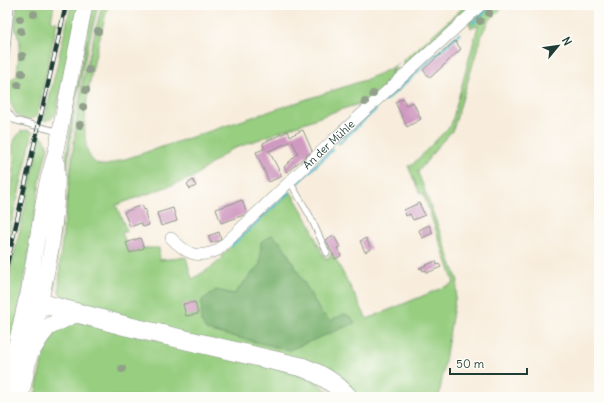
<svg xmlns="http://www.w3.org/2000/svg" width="604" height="402" viewBox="0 0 604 402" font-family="Delius,sans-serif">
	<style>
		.green { fill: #97ce80; stroke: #5b865a }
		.forest { fill: #79b16e; stroke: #4c7751 }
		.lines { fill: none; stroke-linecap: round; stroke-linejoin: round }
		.stream { stroke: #52bcce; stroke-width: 3 }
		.building { fill: #cf99c0 }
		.lane-casing { stroke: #8c9588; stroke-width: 7 }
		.street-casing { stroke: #8c9588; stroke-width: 12 }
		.secondary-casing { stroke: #8c9588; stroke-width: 16 }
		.primary-casing { stroke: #8c9588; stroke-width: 18 }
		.highway-casing { stroke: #8c9588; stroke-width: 20 }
		.lane { stroke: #fff; stroke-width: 5.5 }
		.street { stroke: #fff; stroke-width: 11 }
		.secondary { stroke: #fff; stroke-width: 15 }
		.primary { stroke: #fff; stroke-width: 17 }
		.highway { stroke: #fff; stroke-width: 19 }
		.rail-casing { stroke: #1f3d34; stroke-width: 4.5 }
		.rail { stroke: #fdfcf7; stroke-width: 3; stroke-dasharray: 9; stroke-linecap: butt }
		.tree { fill: #91a08a }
		.labels { text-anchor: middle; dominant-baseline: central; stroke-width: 3.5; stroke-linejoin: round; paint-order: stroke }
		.street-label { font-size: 11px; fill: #1f3d34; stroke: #fdfcf7 }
	</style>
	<rect width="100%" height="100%" fill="#fdfcf7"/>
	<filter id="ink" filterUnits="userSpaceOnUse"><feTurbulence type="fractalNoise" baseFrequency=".025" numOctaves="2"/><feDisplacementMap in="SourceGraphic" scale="8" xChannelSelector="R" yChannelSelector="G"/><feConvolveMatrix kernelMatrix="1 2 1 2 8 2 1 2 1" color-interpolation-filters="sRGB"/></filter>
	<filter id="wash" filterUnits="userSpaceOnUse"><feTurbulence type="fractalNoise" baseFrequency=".012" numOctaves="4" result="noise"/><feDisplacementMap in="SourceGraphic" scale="16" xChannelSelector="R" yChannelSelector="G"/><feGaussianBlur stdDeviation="0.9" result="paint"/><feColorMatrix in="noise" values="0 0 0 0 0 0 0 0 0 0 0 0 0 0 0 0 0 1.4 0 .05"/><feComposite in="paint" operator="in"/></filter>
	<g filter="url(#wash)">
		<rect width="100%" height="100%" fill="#f8eddd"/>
		<path class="green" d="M17,5H54L51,21L57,22L37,117L27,120L22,119L16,114L8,98V82L17,75L20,41L15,28Z
			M71,5H79L56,114L51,119L44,121Z
			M93,5H98L85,59L75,105L56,261L55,290L52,285V275L72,111Z
			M102,5H108C103,29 59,171 107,165L365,80L385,71L400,63L390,73L398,69L400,73L362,106L359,104L339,110L230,150L192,178L116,205L127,231L122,233L130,253L144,248H159L160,260L186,257L192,279L212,267L223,258L221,256L291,192L311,226L318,245L325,258H329L332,252L367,319L454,283L423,193L420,194L408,166L412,165L451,125L478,26H474L471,28L469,22L488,5H505L488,22L482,34L453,130L440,144L418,172L458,281L439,397H358L356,395L88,306L64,297L59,293L60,258L77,116L83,79Z
			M466,5H475L407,67L404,66L403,63V60L416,50Z
			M27,130L33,132L5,252V217L13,180L14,169L13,146L15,139L21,131Z
			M41,135L44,138L48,147L41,175L22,297L5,374V295Z
			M74,322L85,323L300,373L339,397H35C38,382 40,365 46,350C49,343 54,339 54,330Z"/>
		<path class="forest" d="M272,235L283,245L320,311L330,321L344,314L351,317L355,323L289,350L206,330L201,321L202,300L216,290L234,294L260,264L261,242Z"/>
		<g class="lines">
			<path class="stream" d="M473,23L492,5
				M385,101L459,34
				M339,143L376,109
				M298,182L332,150
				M231,246L289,192"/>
		</g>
		<g id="blocks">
			<path class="building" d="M455,41L461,49L430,78L423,70Z
				M403,98L406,105L413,102L421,119L407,127L395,102Z
				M303,130L312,151L287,172L284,167L298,153L292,141L269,151L282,176L269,182L256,152L264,149L263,143L265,142L288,131L290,136Z
				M193,180L196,186L190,189L187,184Z
				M242,200L247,214L221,223L216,209Z
				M419,203L425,215L413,220L410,214L406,216L404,210Z
				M142,205L144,210L145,209L147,213L145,214L149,225L143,227L141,223L130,227L124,212Z
				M173,208L177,221L161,226L157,213Z
				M429,225L433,233L422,238L419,230Z
				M219,232L221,240L211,243L208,236Z
				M334,236L340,247L337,248L341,256L335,259L326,240Z
				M140,238L144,248L130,253L126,243Z
				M366,238L371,249L365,252L360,241Z
				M436,261L437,265L439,264L441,267L427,273L426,270L423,271L422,268L420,269L419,268Z
				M195,302L198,314L186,316L183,304Z"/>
		</g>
	</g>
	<g filter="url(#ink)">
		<use href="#blocks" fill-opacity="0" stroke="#8c9588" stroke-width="1"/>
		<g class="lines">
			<g class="lane-casing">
				<path id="lane" d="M5,67L11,5
					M5,108L14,120L59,132
					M290,182L310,216L327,253"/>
			</g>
			<g class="street-casing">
				<g id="street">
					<path id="s1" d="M171,238C186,253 196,260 218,250L332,141L481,5"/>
				</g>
			</g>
			<g class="secondary-casing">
				<path id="secondary" d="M27,300L46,186L56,150L85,5
					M30,351C43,289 60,227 57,163"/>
			</g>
			<g class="primary-casing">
				<path id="primary" d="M5,397L27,300L40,303
					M20,397L29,355L41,336L48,327L77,313"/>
			</g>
			<g class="highway-casing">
				<path id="highway" d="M40,303L126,326L302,367C320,374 335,382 348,397"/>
			</g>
			<use href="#lane" class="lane"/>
			<use href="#street" class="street"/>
			<use href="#secondary" class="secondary"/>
			<use href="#primary" class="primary"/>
			<use href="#highway" class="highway"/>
			<g class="rail-casing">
				<path id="rail" d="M5,273L66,5"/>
			</g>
			<use href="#rail" class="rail"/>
		</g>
		<g class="tree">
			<circle cx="489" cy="13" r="4"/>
			<circle cx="34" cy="14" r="4"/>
			<circle cx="20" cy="19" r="4"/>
			<circle cx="480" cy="21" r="4"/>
			<circle cx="21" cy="31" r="4"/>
			<circle cx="98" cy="31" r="4"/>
			<circle cx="22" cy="56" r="4"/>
			<circle cx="89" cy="70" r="4"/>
			<circle cx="22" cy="73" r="4"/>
			<circle cx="18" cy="85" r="4"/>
			<circle cx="86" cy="90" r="4"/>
			<circle cx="373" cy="94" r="4"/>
			<circle cx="365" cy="102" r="4"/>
			<circle cx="83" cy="107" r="4"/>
			<circle cx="80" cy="125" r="4"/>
			<circle cx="122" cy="369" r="4"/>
		</g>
	</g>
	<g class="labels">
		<g class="street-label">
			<text stroke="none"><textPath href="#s1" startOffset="206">An der Mühle</textPath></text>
		</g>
	</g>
	<rect width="604" height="402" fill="none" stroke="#fdfcf7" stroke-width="20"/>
	<g transform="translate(558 46) rotate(61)" stroke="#fdfcf7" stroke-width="3" paint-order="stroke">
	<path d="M0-3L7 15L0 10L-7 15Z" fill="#1f3d34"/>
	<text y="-6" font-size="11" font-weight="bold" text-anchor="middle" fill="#1f3d34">N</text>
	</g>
	<path d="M450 368v6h77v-6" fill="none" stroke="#1f3d34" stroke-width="2"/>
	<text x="456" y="368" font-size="12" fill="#1f3d34" stroke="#fdfcf7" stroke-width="3" paint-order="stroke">50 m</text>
</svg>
